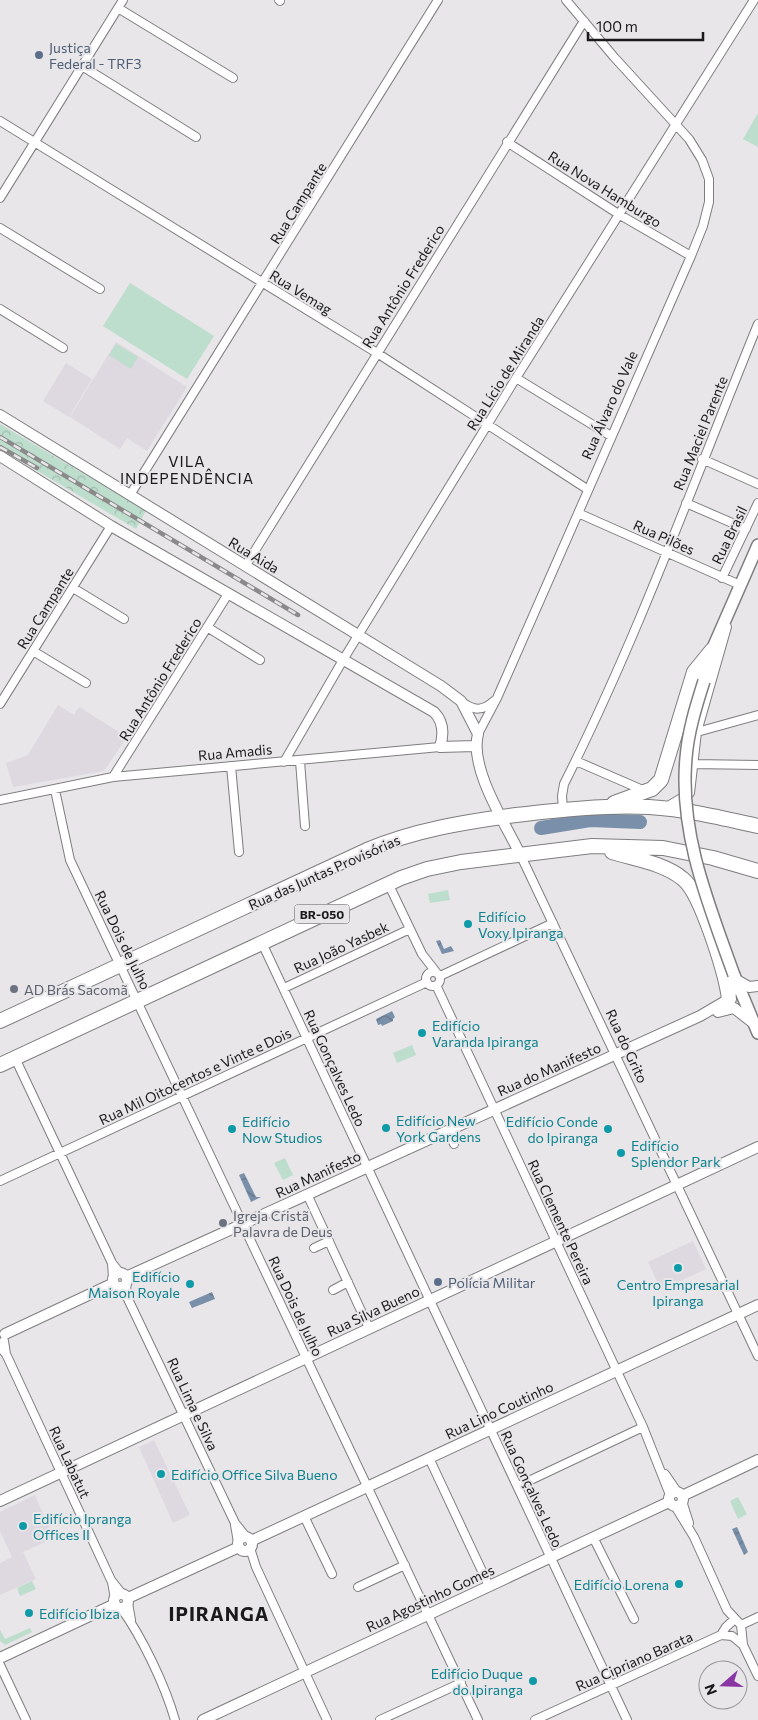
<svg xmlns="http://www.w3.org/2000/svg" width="758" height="1720" viewBox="0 0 758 1720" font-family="Commissioner,sans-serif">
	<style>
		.built { fill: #ded8e1 }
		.green { fill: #bdddcd }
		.park { fill: url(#park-crowns) }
		.water { fill: url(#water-waves) }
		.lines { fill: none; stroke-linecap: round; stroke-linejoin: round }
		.river { stroke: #7a90aa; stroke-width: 14 }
		.street-casing { stroke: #7f7d7f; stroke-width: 10 }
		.secondary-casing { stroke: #7f7d7f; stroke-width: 12 }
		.primary-casing { stroke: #7f7d7f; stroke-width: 14 }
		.highway-casing { stroke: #7f7d7f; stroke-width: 16 }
		.street { stroke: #fff; stroke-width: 8 }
		.secondary { stroke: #fff; stroke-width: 10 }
		.primary { stroke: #fff; stroke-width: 11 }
		.highway { stroke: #fff; stroke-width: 14 }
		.rail-casing { stroke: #8b8a8b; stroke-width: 4.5 }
		.rail { stroke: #e8e6e9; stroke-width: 2.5; stroke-dasharray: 8; stroke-linecap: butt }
		.primary-bridge-casing { stroke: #7f7d7f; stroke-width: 14; stroke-linecap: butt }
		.primary-bridge { stroke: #fff; stroke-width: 11 }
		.service-dot { fill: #5c6f8a; stroke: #e8e6e9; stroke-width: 2 }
		.culture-dot { fill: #0f9aa8; stroke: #e8e6e9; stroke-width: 2 }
		.worship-dot { fill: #6b7280; stroke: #e8e6e9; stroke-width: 2 }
		.labels { text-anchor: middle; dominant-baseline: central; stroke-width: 4; stroke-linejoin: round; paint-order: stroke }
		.shield { fill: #e8e6e9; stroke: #585758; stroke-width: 1 }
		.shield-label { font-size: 12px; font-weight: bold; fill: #1a1a1a }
		.service-label { font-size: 14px; fill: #4e5e75; stroke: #e8e6e9; text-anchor: start }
		.street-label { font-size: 14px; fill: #1a1a1a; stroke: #e8e6e9 }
		.culture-label { font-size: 14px; fill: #0d838f; stroke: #e8e6e9; text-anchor: start }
		.worship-label { font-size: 14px; fill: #5b616d; stroke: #e8e6e9; text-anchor: start }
		.neighbourhood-label { font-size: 15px; letter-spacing: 1px; fill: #1a1a1a; stroke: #e8e6e9 }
		.district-label { font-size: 19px; font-weight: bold; letter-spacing: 1px; fill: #1a1a1a; stroke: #e8e6e9 }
	</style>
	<defs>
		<pattern id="park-crowns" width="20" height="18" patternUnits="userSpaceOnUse" patternTransform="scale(1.25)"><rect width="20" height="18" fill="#bdddcd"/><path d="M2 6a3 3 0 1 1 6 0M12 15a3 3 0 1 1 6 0" fill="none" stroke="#a2bdaf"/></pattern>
		<pattern id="water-waves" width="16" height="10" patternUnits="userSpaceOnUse" patternTransform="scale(1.25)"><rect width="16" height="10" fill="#7a90aa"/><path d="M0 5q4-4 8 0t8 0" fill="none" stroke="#63758a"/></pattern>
	</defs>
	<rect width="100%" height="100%" fill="#e8e6e9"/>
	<path class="built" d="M116,342L187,387L147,451L127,438L120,449L70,417Z
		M66,363L92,379L69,417L43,401Z
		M58,705L74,715L79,707L127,737L104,771L13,787L6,763L28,755Z
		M693,1241L706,1269L661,1290L648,1262Z
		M154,1440L190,1515L173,1523L139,1447Z
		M35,1495L54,1538L23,1552L36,1579L0,1595V1563L12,1557L0,1531V1512Z"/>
	<path class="green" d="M758,113V147L743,139Z
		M130,283L214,336L187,379L103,326Z
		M116,344L138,357L131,369L109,355Z
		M448,890L450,900L430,903L428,894Z
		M412,1045L416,1055L397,1063L393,1053Z
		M285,1158L293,1175L283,1180L274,1163Z
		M738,1497L747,1514L738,1519L730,1501Z
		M32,1581L36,1589L20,1596L17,1588Z
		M30,1628L32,1632L5,1645L0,1641V1630L5,1639Z"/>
	<path class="park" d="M0,424L146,511L136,529L0,449Z"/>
	<path class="water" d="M440,940L444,949L451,946L454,951L442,954L436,941Z
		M392,1011L395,1017L393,1019V1021L382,1026L381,1024L378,1025L376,1019Z
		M244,1173L256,1197H261L251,1202L239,1175Z
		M212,1292L215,1299L192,1308L189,1302Z
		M737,1527L748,1552L744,1555L732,1529Z"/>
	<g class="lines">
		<path class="river" d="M541,828L590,820L640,822"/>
		<g class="street-casing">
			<path id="street" d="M279,0L280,1
				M118,8L233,78
				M82,66L196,137
				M0,121L377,353L587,489
				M507,142L620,215L691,256
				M0,198L123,0
				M0,228L100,289
				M0,309L63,348
				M516,378L611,436
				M702,459L758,484
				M130,495L438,0
				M686,503L746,529
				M578,513L740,585
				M246,565L584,21
				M722,578L758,503
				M73,588L124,619
				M207,627L260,660
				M33,651L86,683
				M462,702C474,711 483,711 494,701
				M0,704L111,526
				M697,732L758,715
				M478,734L497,698L691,256L703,226L709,202V179L702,160L689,139L614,57L566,0
				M300,761L305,826
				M576,761L645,791
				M284,762L343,660L516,378L754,0
				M693,764L758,765
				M231,766L239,852
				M113,777L228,594
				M55,790L70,860L478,1720
				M0,800L113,777L440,747
				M668,806L690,793L697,732L727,627
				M563,809L562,796L564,784C639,635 695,478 758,324
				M520,854L758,1356
				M388,883L422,954L436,972
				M262,943L627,1720
				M426 979a7 7 0 1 1 14 0a7 7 0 1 1-14 0Z
				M440,976L553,923
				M436,985L643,1427L670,1495
				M284,988L410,929
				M15,1058L112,1263L120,1273
				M448,1130L454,1144
				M0,1181L427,982
				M307,1194L369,1328
				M314,1248L329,1241
				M112,1263L113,1278
				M126,1283L127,1297
				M119,1287L127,1297L235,1523L247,1538
				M333,1290L348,1282
				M4,1341L6,1354
				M0,1347L6,1354L111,1580L122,1594
				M429,1458L489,1586
				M665,1474L678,1493
				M518,1486L643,1427
				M682,1501L689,1523
				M675,1506L694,1537L727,1610L741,1625L743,1645L758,1676
				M304,1516L332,1574
				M235,1525L238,1542
				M593,1537L634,1619
				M250,1548L256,1567L327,1720
				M112,1582L115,1599
				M358,1587L405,1565
				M128,1603L131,1620
				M121,1608C142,1637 165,1685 175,1720
				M741,1625L758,1617
				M721,1635L726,1627L735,1619
				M0,1665L26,1720
				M380,1720L461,1683
				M535,1720L721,1635L732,1636L743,1645"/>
		</g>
		<g class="secondary-casing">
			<path id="secondary" d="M0,415L441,686L461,701L478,734C469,768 505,823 520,854
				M0,456L111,526L434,712C444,722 444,734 440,747L475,746
				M718,1012L734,1008L752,1022
				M113 1280a7 7 0 1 1 14 0a7 7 0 1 1-14 0Z
				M126,1277L700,1016L729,999L735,979L749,987L758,986
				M5,1334L114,1283
				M669 1499a7 7 0 1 1 14 0a7 7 0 1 1-14 0Z
				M682,1496L758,1460
				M0,1501L758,1147
				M238 1544a7 7 0 1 1 14 0a7 7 0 1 1-14 0Z
				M251,1541L758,1305
				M114 1601a7 7 0 1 1 14 0a7 7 0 1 1-14 0Z
				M128,1598L239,1547
				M0,1658L115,1604
				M203,1720L669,1502"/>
		</g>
		<g class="primary-casing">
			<path id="primary" d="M704,681L712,650L758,545
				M734,975L758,1033"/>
		</g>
		<g class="highway-casing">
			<path id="highway" d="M614,803L652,789L661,780L694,672L712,650
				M612,852C634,859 664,863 683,879C701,893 726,974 729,999
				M0,1021L367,850C415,830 464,822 516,815C560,810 604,805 649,807C685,809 723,818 758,826
				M0,1065L401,878L427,869L461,862L592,846L663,848L713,858L758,871"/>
		</g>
		<use href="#street" class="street"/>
		<use href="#secondary" class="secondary"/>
		<use href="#primary" class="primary"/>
		<use href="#highway" class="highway"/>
		<g class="rail-casing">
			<path id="rail" d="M0,437L298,615
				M0,447L37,468"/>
		</g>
		<use href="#rail" class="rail"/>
		<g class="primary-bridge-casing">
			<path id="primary-bridge" d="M704,681C696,706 688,732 686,758C679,834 709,905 734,975"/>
		</g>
		<use href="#primary-bridge" class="primary-bridge"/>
	</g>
	<g class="service-dot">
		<circle cx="39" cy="55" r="5"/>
		<circle cx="438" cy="1282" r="5"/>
	</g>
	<g class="culture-dot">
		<circle cx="468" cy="924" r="5"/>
		<circle cx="422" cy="1033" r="5"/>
		<circle cx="386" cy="1128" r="5"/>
		<circle cx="232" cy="1129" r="5"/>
		<circle cx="608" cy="1129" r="5"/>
		<circle cx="621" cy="1153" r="5"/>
		<circle cx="678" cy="1268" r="5"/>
		<circle cx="190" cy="1284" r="5"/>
		<circle cx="161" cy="1474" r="5"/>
		<circle cx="23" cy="1526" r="5"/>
		<circle cx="679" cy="1584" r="5"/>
		<circle cx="29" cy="1613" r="5"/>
		<circle cx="533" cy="1681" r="5"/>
	</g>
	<g class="worship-dot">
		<circle cx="14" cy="989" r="5"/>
		<circle cx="223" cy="1223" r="5"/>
	</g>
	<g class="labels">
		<rect class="shield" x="294.5" y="904.5" width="55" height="19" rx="4"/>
		<g class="shield-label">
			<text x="322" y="914">BR-050</text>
		</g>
		<g class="service-label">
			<text x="49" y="47">Justiça<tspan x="49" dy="16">Federal - TRF3</tspan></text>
			<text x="448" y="1282">Polícia Militar</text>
		</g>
		<g class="street-label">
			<text transform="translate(605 189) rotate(32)">Rua Nova Hamburgo</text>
			<text transform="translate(298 203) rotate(-58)">Rua Campante</text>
			<text transform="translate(403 286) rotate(-58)">Rua Antônio Frederico</text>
			<text transform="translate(301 292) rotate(32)">Rua Vemag</text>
			<text transform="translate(505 373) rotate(-58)">Rua Lício de Miranda</text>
			<text transform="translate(609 405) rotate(-66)">Rua Álvaro do Vale</text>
			<text transform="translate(700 433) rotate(-68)">Rua Maciel Parente</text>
			<text transform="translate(729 535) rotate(-64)">Rua Brasil</text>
			<text transform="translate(664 537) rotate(24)">Rua Pilões</text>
			<text transform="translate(254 555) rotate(31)">Rua Aida</text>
			<text transform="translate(45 608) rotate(-58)">Rua Campante</text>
			<text transform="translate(160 679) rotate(-58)">Rua Antônio Frederico</text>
			<text transform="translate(235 752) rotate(-5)">Rua Amadis</text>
			<text transform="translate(324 872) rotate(-24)">Rua das Juntas Provisórias</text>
			<text transform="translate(123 940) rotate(64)">Rua Dois de Julho</text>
			<text transform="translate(341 947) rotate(-25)">Rua João Yasbek</text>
			<text transform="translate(627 1046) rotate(65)">Rua do Grito</text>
			<text transform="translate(335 1068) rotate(65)">Rua Gonçalves Ledo</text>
			<text transform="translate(549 1069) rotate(-24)">Rua do Manifesto</text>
			<text transform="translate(195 1076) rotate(-25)">Rua Mil Oitocentos e Vinte e Dois</text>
			<text transform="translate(318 1174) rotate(-25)">Rua Manifesto</text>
			<text transform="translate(561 1222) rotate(65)">Rua Clemente Pereira</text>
			<text transform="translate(296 1306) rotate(65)">Rua Dois de Julho</text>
			<text transform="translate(373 1311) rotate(-25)">Rua Silva Bueno</text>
			<text transform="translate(193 1404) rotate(65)">Rua Lima e Silva</text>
			<text transform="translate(499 1410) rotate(-25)">Rua Lino Coutinho</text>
			<text transform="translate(70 1462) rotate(65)">Rua Labatut</text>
			<text transform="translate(532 1489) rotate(65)">Rua Gonçalves Ledo</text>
			<text transform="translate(430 1598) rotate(-25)">Rua Agostinho Gomes</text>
			<text transform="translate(634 1661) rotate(-24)">Rua Cipriano Barata</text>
		</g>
		<g class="culture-label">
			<text x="478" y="916">Edifício<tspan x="478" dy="16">Voxy Ipiranga</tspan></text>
			<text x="432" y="1025">Edifício<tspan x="432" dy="16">Varanda Ipiranga</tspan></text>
			<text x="396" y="1120">Edifício New<tspan x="396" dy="16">York Gardens</tspan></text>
			<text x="242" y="1121">Edifício<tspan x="242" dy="16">Now Studios</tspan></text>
			<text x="598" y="1121" text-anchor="end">Edifício Conde<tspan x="598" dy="16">do Ipiranga</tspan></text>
			<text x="631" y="1145">Edifício<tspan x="631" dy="16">Splendor Park</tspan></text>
			<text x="180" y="1276" text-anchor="end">Edifício<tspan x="180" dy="16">Maison Royale</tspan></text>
			<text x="678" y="1284" text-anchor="middle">Centro Empresarial<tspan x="678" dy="16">Ipiranga</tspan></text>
			<text x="171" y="1474">Edifício Office Silva Bueno</text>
			<text x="33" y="1518">Edifício Ipranga<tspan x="33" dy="16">Offices II</tspan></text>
			<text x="669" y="1584" text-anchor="end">Edifício Lorena</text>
			<text x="39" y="1613">Edifício Ibiza</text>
			<text x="523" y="1673" text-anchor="end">Edifício Duque<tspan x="523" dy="16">do Ipiranga</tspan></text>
		</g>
		<g class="worship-label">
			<text x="24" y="989">AD Brás Sacomã</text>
			<text x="233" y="1215">Igreja Cristã<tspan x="233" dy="16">Palavra de Deus</tspan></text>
		</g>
		<g class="neighbourhood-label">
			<text x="187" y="461">VILA<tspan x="187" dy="17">INDEPENDÊNCIA</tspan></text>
		</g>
		<g class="district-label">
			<text x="219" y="1613">IPIRANGA</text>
		</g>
	</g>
	<g transform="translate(723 1685) rotate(250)"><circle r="24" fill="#e8e6e9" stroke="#969496"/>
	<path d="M0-4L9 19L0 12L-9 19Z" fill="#8935a4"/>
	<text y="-8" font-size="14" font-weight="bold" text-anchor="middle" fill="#1a1a1a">N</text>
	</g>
	<path d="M588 32v8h115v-8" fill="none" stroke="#1a1a1a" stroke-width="2.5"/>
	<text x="596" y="32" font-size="15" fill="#1a1a1a" stroke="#e8e6e9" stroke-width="4" paint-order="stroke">100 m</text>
</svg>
